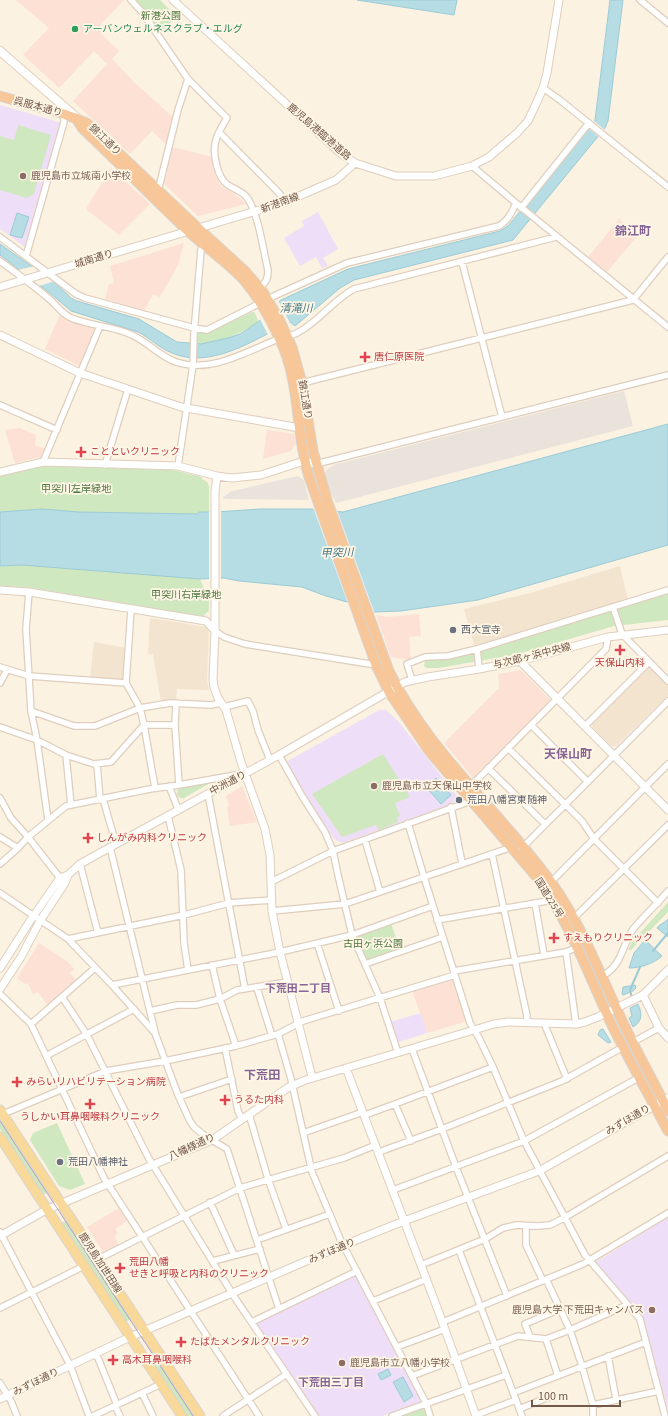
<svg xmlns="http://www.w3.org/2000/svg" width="668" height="1416" viewBox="0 0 668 1416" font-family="'Source Sans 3','Noto Sans JP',sans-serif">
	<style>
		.residential { fill: #f3e4cf }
		.commercial { fill: #fce1d4 }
		.industrial { fill: #eae3dc }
		.education { fill: #efdef7 }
		.green { fill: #cfe8c0 }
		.water { fill: #b6dce4; stroke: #9ccbd6 }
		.pier { fill: #fbf2e1 }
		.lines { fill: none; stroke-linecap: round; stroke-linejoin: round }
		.stream { stroke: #9ccbd6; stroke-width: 2 }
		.minor-casing { stroke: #dfcebd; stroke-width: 8 }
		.tertiary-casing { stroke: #dfcebd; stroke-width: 9 }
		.secondary-casing { stroke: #e4cfbb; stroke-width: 10 }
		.primary-casing { stroke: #dad4cf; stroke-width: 11 }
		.trunk-casing { stroke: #dad4cf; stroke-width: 11 }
		.minor { stroke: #fff; stroke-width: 5.5 }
		.tertiary { stroke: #fff; stroke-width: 7 }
		.secondary { stroke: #fff; stroke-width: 8 }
		.primary { stroke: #f9d99a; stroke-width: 9 }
		.trunk { stroke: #f7c699; stroke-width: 9 }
		.tram { stroke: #b4a0c4; stroke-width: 1 }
		.leisure-dot { fill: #2e9e5b; stroke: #fff6e6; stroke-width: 1.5 }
		.education-dot { fill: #8d6e63; stroke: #fff6e6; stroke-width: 1.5 }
		.health-dot { fill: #e0444e; stroke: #fff6e6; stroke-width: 1.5 }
		.worship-dot { fill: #6b7280; stroke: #fff6e6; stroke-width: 1.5 }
		.labels { text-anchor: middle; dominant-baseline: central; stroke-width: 3.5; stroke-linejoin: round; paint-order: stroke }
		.park-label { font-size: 10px; fill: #4f7841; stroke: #fff6e6 }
		.leisure-label { font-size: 10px; fill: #27864d; stroke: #fff6e6; text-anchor: start }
		.street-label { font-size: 10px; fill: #725848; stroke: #fff6e6 }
		.education-label { font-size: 10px; fill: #785e54; stroke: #fff6e6; text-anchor: start }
		.health-label { font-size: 10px; fill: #be3a42; stroke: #fff6e6; text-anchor: start }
		.worship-label { font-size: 10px; fill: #5b616d; stroke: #fff6e6; text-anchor: start }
		.water-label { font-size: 11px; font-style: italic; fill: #437885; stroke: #fff6e6 }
		.neighbourhood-label { font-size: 11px; font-weight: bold; fill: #866495; stroke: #fff6e6 }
		.quarter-label { font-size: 12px; font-weight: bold; fill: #866495; stroke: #fff6e6 }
	</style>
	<rect width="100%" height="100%" fill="#fbf2e1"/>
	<path class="residential" d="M620,566L628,600L475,648L464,609L530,593Z
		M150,618L207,627L209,630L207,680L209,690L177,689L176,701L161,702L153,654H148Z
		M94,642L126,648L125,681L90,678Z
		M647,668H651L668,685V695L616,746H611L593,728L592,723Z"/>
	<path class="commercial" d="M16,0H124L100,25L101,34L119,51L112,59L135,83L174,118L167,145L152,131L130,154L73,101L107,64L94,51L59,88L23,55L49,28Z
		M172,147L213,157L215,174L221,186L235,194L246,204L198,216L164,184Z
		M111,168L150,204L119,235L87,210V207Z
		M619,219L638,235L607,272L588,257Z
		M184,243L178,265L160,297L153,294L144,311L105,299L109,284L114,283L110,266Z
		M60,314L72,321L96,329L80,366L45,349Z
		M20,428L36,435L35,446L45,448L41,457L15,463L5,430Z
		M267,430L294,434L296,444L291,451L263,459Z
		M419,614L421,636L409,637L411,660L391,657L376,615L388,617Z
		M521,670L550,699V702L474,779L444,743L499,688L498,674Z
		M242,786L257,822L230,826L227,807L229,806L226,796Z
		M39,943L68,962L74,969L70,973L77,981L48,1006L38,992L33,994L28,983L25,984L17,978Z
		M452,978L454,981L466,1020L465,1022L427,1033L412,990Z
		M119,1208L127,1221L115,1229L118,1233L114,1236L119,1245L103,1252L87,1227Z"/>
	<path class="industrial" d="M624,391L633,426L336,503L330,491L324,474L327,469L333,466V465Z
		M298,476L304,480L309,500L226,499L222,498L230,492L237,490Z"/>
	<path class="education" d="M0,105L62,123L25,247L0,229Z
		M318,212L338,249L323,258L328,266L322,268L316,257L300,266L284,238L304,226L302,221Z
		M379,710H386L398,721L461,801L342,843L334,839L306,797L286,762Z
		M421,1013L427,1033L399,1042L396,1041L390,1022Z
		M668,1217V1409L642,1318L596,1262Z
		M354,1276L357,1277L421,1400L420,1402L382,1416H318L257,1326V1322Z"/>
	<path class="green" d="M135,0H160L177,17L159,34L141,6Z
		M18,125L51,135L34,194L27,198L0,190V136L14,140Z
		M252,312H254L258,320V322C242,332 217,346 197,344V334L198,332L208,333Z
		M45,466L174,470L202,477V479L207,482L209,486V512H199L197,514L79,512L42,509L0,512V476Z
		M22,565L199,578L200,579L209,600V611L205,614L204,617L26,587L0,586V566Z
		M668,593V620L614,626L518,654L439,668H426L424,666L425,660L448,659L480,651Z
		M383,754L410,797L395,803L400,816L397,818L398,822L379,830L376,825L342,837L312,794Z
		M212,782L184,798C179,799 176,796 177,791L180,788Z
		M668,902V912L631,950H628L632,942Z
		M391,924L401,950L368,960L364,959L355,938L356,935Z
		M0,1118L48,1192L43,1195L0,1129Z
		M57,1123L85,1184L70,1190L59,1186L30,1140L33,1133Z
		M67,1220L131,1319L126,1322L61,1223Z
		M153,1353L194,1416H187L148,1357Z
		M423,1407L425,1409L428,1416H398Z"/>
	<path class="water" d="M357,0H457L454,15Z
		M610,0H623L608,121L605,128L513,240L354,280L340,288L295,326L290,322C256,339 211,370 172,353C159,348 150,338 138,332L71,311L51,294L0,255V244L54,282L71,298L77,301L139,319L177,342L201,344L228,338L240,334L258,322L281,300L348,269L500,231L508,226L595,120Z
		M17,213L29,217L22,238L10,235Z
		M668,424V545L478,600L401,611L374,612L347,602L326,596L302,587L239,581L224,578L200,579L22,565L0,566V512L42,509L79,512L197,514L199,512H216L260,509H311L343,512Z
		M436,778L451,795L441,804L426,787Z
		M668,919V937L657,928C659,924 665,923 668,919Z
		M645,940L662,956C653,964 640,968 629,968L634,953Z
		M635,985L636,988L633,991L623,995L622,994L623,987Z
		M638,1004C642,1013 643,1021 633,1027L629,1018L632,1016L630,1008Z
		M603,1029L611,1042L608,1043L598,1035L600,1030Z
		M388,1369L391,1375L381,1380L378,1374Z
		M403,1377L413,1396L404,1402L393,1382Z"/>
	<path class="pier" d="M593,120L605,130L599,137L587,127Z
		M35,266L55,281L39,286L18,270Z
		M278,300L290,323L268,335L260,319H258Z
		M313,507L337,510L375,614L348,604Z
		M209,510H221V580H209Z"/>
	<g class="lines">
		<path class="stream" d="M653,951L668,933
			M632,998L630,990L640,967"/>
		<g class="minor-casing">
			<path id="minor" d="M131,0L142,12L188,79L227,118C223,125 218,132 216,140C212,152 217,178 228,185C235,190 243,191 248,199C259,216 263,250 268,270C268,279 266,282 260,288
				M640,0L668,23
				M543,88L560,100L668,187
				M219,132L280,194L283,203
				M472,166L516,203L668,327
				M158,191L178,110L188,79
				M521,208L589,123
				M0,237L76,294L85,298L194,328L207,330L274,296L347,263L499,226C508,221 512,212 516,203
				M26,256L64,122V114
				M0,261C16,273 33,285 48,298C57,305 63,316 74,319C92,326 114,326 132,335C148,342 159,356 176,362C209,373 242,354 271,342C280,338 289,337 297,333C319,322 333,300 354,289L556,237
				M462,262L502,417
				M302,383L633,300L668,257
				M0,405L57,430
				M43,462L100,326
				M316,464L668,375
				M105,465L128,389
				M178,466L193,365L194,333L201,250L205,245
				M29,592L26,629L31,711L37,740L48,820
				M613,607L622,634L668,681
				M131,609L126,683L140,708L144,725L155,788
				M215,631L224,637L245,644L376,665
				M477,649L479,669
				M0,667L29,676L126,683
				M412,680L407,664L425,657L448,656L477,649L668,590
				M0,683L7,670
				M176,703L175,725L179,785
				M224,707L248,701L253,711L258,730L270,760
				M31,711L74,726H95L140,708L170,703L211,705L221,703
				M531,725L588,782
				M585,726L649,662
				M0,727L37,740L66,755L94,764L111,762L144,725H175
				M508,748L582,821L594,839L658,903
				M66,755L71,805
				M279,755L302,796L325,832L333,851L338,875L352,935L380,998L398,1053
				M97,764L100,800
				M488,768L545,824
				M169,786L178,809
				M471,786L606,649L608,637
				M208,794L245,989
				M0,798L11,818L28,837L60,878
				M103,799L116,844
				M451,807L462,863
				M168,816L181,870L184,943L188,970
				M408,823L424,877L470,1023L479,1038L493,1067L524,1141L585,1255L640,1319L665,1416
				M0,837L18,848
				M365,840L380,892
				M110,847L155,1032
				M521,847H523L528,842L668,701
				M492,854L527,1016L526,1023
				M0,864L18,848L28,837L66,806L150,789L179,785L241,774
				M80,864L98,933
				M271,882L333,851L471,801
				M551,882L668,764
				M0,893L68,939L112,985L155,1033L178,1095L190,1121L194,1127L205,1136L227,1149L279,1309
				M535,903L544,955
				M272,911L345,904L512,847
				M574,918L668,825
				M437,920L553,900
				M68,939L184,915L229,903L272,900
				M317,943L339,1011
				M566,952L576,1024
				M365,964L443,937
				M212,965L220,999L236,1046
				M454,971L566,952L578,947
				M601,976C622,968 622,944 634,928C645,915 657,904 668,891
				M112,985L280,952L352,935L433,906
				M257,988L272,1036
				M0,994L31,1024L104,1178L259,1416
				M62,997L87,1035L148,1157L235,1298L315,1416
				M150,1011L177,1005H196L220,999L237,990L288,982
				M544,1023L567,1079
				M31,1024L95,968
				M278,1034L291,1079L312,1172L341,1241L426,1403L430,1416
				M633,1042L659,1028
				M225,1048L238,1111L242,1119
				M412,1049L456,1167L507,1296
				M46,1056L134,1009
				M179,1097L232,1079
				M395,1104L411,1141
				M3,1114L106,1071L165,1061L236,1046L278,1034L303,1021L455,975
				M249,1114L268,1179L286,1229
				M365,1115L395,1104L493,1067
				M303,1133L363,1112
				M379,1152L442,1129L562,1081L623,1047
				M393,1190L524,1141L640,1077
				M210,1202L234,1255
				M526,1226V1245L543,1281
				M0,1232L70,1365L89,1416
				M257,1240L330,1214
				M459,1250L522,1416
				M98,1259L240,1188L344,1158L376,1145
				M213,1261L260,1249
				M421,1265L485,1239L503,1228L517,1225L538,1226L550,1225L564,1218L668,1156
				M546,1279L570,1330L582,1366L593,1405V1416
				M373,1301L427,1279
				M0,1308L84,1266
				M252,1322L357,1271
				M443,1322L583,1264L668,1213
				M530,1337L525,1324L560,1309
				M546,1339L558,1376
				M397,1347L445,1329
				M94,1354L98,1358L117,1405
				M608,1356L616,1399
				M412,1376L518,1336L546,1339L570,1330L627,1305
				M0,1383L11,1401L17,1416
				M142,1393L153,1416
				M513,1393L646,1342
				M593,1405L659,1391
				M115,1406L120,1416
				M519,1409L549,1397
				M476,1415L516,1400
				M93,1416L161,1384
				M223,1416L287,1374
				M392,1416L506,1375"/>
		</g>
		<g class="tertiary-casing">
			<path id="tertiary" d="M173,0L339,152L355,163L396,176H434L472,166L489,157L517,133L528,121L536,104L543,88L547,73L559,0
				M0,287L283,203L336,180L355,163
				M0,335L80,373L181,407L300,428
				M0,472L43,462L178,466L217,476L232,478L261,475L304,461L316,464
				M217,476L215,491V631L213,679L214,687L218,698L226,710L241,762L265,829L270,855L272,911L280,952L312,1077
				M0,590L29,592L206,621L215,631
				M520,661L668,810
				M0,968L30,921L60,878L68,875L80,864L116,844L279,755L405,682L428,677L479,669L520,661L608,637L668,630
				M0,989L21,957L40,921L65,883L68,875
				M643,995L659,1028L668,1038
				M346,1068L438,1310L476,1416
				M0,1236L46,1210L212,1140L289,1087L306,1080L494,1024L508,1022L576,1024L585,1022L598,1017L643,995L668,970
				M0,1399L130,1337L339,1247L404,1221L539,1171L668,1098"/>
		</g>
		<g class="secondary-casing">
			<path id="secondary" d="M0,51L76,117"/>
		</g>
		<g class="primary-casing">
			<path id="primary" d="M0,1110L200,1416
				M0,1137L182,1416"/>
		</g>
		<g class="trunk-casing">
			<path id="trunk" d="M0,96L64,114L87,123L198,228L245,271L263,292L279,319L292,347L302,383L313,451L328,503L389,671C428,752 499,810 551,882C580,922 598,969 619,1014C634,1047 652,1078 668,1111
				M76,118L82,128C118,162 152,197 188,231C206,248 226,261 243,279C260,299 274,325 284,349C300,390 296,435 309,477L376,665L389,692L429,751L539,880C570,924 588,973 610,1021C628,1059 649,1095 668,1131"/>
		</g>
		<use href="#minor" class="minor"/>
		<use href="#tertiary" class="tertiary"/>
		<use href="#secondary" class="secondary"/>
		<use href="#primary" class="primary"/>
		<use href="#trunk" class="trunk"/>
		<path class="tram" d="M0,1121L193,1416"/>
	</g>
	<circle class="leisure-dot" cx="75" cy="29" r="4"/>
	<g class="education-dot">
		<circle cx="23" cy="176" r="4"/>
		<circle cx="374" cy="786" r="4"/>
		<circle cx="652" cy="1310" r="4"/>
		<circle cx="342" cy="1363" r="4"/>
	</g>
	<g class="health-dot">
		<path d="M363 351h4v4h4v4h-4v4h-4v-4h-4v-4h4z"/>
		<path d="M79 446h4v4h4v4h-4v4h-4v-4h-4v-4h4z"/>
		<path d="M618 644h4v4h4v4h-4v4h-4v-4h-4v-4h4z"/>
		<path d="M86 832h4v4h4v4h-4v4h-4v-4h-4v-4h4z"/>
		<path d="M552 932h4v4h4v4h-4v4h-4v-4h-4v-4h4z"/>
		<path d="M15 1076h4v4h4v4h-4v4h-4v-4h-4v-4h4z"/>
		<path d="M223 1094h4v4h4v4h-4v4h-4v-4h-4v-4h4z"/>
		<path d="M88 1098h4v4h4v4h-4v4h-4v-4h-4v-4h4z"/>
		<path d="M118 1262h4v4h4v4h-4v4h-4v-4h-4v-4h4z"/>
		<path d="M179 1336h4v4h4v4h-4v4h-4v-4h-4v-4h4z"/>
		<path d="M111 1354h4v4h4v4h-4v4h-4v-4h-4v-4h4z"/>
	</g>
	<g class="worship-dot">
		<circle cx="453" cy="630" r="4"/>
		<circle cx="459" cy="800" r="4"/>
		<circle cx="60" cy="1162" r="4"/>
	</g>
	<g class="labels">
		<g class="park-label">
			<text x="161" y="16">新港公園</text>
			<text x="76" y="489">甲突川左岸緑地</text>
			<text x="186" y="595">甲突川右岸緑地</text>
			<text x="373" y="944">古田ヶ浜公園</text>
		</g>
		<g class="leisure-label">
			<text x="83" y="29">アーバンウェルネスクラブ・エルグ</text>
		</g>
		<g class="street-label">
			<text transform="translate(38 107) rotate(15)">呉服本通り</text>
			<text transform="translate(319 132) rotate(41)">鹿児島港臨港道路</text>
			<text transform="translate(105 140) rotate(44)">錦江通り</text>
			<text transform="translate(280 203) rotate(-20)">新港南線</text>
			<text transform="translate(94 259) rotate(-17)">城南通り</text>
			<text transform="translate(305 400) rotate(80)">錦江通り</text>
			<text transform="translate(532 656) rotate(-14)">与次郎ヶ浜中央線</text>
			<text transform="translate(228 783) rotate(-28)">中洲通り</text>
			<text transform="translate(549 898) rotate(58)">国道225号</text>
			<text transform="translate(628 1120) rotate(-30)">みずほ通り</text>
			<text transform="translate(192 1147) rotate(-25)">八幡様通り</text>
			<text transform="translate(332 1251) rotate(-23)">みずほ通り</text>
			<text transform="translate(100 1263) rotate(57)">鹿児島加世田線</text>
			<text transform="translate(36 1382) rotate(-26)">みずほ通り</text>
		</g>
		<g class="education-label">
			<text x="31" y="176">鹿児島市立城南小学校</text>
			<text x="382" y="786">鹿児島市立天保山中学校</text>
			<text x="644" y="1310" text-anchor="end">鹿児島大学 下荒田キャンパス</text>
			<text x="350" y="1363">鹿児島市立八幡小学校</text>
		</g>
		<g class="health-label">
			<text x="374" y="357">唐仁原医院</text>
			<text x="90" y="452">ことといクリニック</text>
			<text x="620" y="663" text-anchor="middle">天保山内科</text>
			<text x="97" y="838">しんがみ内科クリニック</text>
			<text x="563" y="938">すえもりクリニック</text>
			<text x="26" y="1082">みらいリハビリテーション病院</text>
			<text x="234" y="1100">うるた内科</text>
			<text x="90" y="1117" text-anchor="middle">うしかい耳鼻咽喉科クリニック</text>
			<text x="129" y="1262">荒田八幡<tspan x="129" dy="12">せきと呼吸と内科のクリニック</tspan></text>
			<text x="190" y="1342">たばたメンタルクリニック</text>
			<text x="122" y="1360">高木耳鼻咽喉科</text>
		</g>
		<g class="worship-label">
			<text x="461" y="630">西大宣寺</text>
			<text x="467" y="800">荒田八幡宮東随神</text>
			<text x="68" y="1162">荒田八幡神社</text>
		</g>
		<g class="water-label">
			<text x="296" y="308">清滝川</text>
			<text transform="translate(337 553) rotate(-2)">甲突川</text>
		</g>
		<g class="neighbourhood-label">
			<text x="298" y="988">下荒田二丁目</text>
			<text x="331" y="1382">下荒田三丁目</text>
		</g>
		<g class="quarter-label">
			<text x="633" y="231">錦江町</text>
			<text x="568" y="754">天保山町</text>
			<text x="262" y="1075">下荒田</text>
		</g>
	</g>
	<path d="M532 1400v6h88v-6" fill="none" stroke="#725848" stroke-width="2"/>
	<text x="538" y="1400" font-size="12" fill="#725848" stroke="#fff6e6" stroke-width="3" paint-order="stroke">100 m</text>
</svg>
